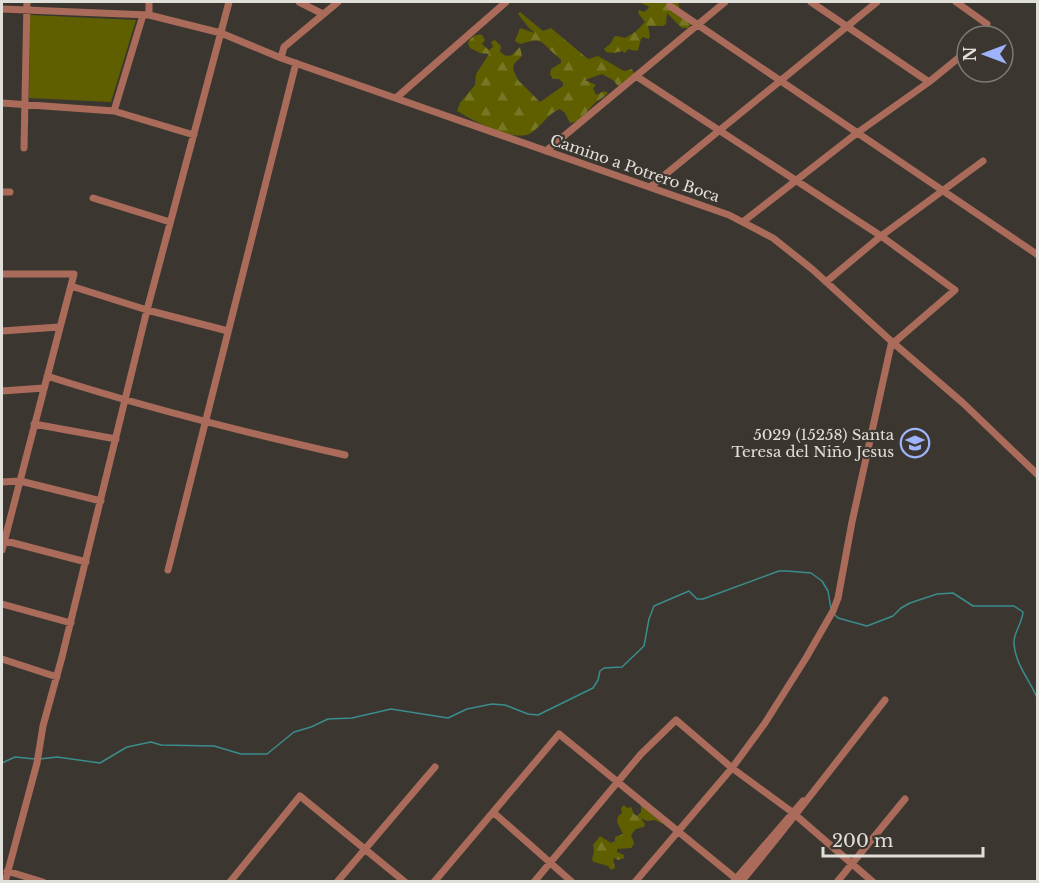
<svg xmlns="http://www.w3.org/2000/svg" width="1039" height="883" viewBox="0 0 1039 883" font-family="'Libre Baskerville',serif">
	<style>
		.forest { fill: url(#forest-firs) }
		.pitch { fill: #5f5f00 }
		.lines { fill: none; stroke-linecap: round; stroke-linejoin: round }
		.stream { stroke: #3b8c8d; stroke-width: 1.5 }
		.minor { stroke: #aa6b5a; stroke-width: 7 }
		.labels { text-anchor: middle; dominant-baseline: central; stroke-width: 4.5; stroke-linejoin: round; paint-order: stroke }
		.street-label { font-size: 15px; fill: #e1dfda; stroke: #3b3730 }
		.poi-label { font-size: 15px; fill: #e1dfda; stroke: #3b3730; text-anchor: end }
	</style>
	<defs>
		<pattern id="forest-firs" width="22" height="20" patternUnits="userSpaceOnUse" patternTransform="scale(1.5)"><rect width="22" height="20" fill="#5f5f00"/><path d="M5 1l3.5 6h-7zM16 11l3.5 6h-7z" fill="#767625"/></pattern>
	</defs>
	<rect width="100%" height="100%" fill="#3b3730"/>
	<path class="forest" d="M638,2H678L681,14L691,24L688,28H682L667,13L666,24L663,26H648L650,36L649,39L643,37L641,39L638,50L636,51L628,49L625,53L622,51L614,53L606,52L604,49L611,43L614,37L616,36L625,38L635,32L645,22L638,13L639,10L644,12L649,8L648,6Z
		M520,12L543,31L551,28L588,59L598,56L624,71L632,69L634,74L618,86L613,80L602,74L585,80L596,85L593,88L596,95L604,91L608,93C604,98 597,100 593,105C585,113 582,121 570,123L565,113L560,109C548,113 542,126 531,133C514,143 474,121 457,111L460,103L475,85L476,74L489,54L480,53L470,48L468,43C471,37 475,34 482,35L485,40L482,44L489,50L493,47L491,42L495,40L501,46L500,52L506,56L512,55L520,47L522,56L514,64L513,69L518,80L540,102L563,86V83L559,79H553L550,74L551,69L561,63V60C558,56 554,54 550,50C538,37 537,40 520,44L515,41L520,28L535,33L529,28L518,14Z
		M641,804L664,825L655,820L647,821L641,818L645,824L644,827L636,829L631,835L634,843L631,848L617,849V852L624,855V858L619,860L613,858L615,868L611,870L608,866L594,862L592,860L594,851L593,845L600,836L611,843L615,841V837L623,834L617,822L618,816L622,813L621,808L624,805L627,808L631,807L634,814L637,816L641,812Z"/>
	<path class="pitch" d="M30,15L136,20L111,102L29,98Z"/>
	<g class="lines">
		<path class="stream" d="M835,615L838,618L867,626L893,616L901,608L910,603L937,594L953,593L973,606H1014L1023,612C1022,624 1013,634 1014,643C1015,665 1031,681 1038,700
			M40,759L57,757L100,763L127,747L151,742L161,745L214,746L241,754H267L294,732L311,727L328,719L352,718L391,709L448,718L467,709L492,704L505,705L528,714L538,715L593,688L598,680L600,671L604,668L622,667L644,646L649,619L654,606L689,591L697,599H703L779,571H787L811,573L822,581L828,591L831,609
			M2,763L15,757L35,759"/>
		<path class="minor" d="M299,2L323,14
			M811,2L929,82
			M956,2L987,24
			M670,6L1038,255
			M2,9L149,15L221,33L281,58L729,215L773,238L812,269L890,340L963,403L1038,475
			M149,15V2
			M986,36L987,35
			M281,58L284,47L338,2
			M396,98L506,2
			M2,103L114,111L194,135
			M114,111L143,15
			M24,148L27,2
			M546,151L725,2
			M650,187L877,2
			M2,192H10
			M93,198L170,222
			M744,221L857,133L929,82L967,51
			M2,274H74L2,550
			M826,282L881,236L983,161
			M71,286L147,310L228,331
			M2,331L59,327
			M47,376C146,408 243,432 345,455
			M2,391L44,388
			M34,424L116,439
			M2,482L20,481L101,501
			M2,540L86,562
			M168,570L296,63
			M2,604L71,623
			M2,659L57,677
			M493,812L572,882
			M7,871L43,882
			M734,881L803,801
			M5,882L37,763L43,726L62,657L147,310L229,2
			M230,882L300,796L405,882
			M337,882L435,767
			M434,882L559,734L740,882
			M534,882L641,754L676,720L732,768L792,812L873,882
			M635,882L732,768L765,723L806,658L833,611L838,598L852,522L891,345L955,290L881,236L636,76
			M741,882C791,822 837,761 885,700
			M837,882L905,799"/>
	</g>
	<defs>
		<g id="school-ring" transform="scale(1.5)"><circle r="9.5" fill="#3b3730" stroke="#9fb3fd" stroke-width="1.5"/><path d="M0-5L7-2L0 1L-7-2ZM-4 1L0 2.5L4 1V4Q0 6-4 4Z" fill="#9fb3fd"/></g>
	</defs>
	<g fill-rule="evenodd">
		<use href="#school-ring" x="915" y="443"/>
	</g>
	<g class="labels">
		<g class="street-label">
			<text transform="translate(635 168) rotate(19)">Camino a Potrero Boca</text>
		</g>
		<g class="poi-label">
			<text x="894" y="434">5029 (15258) Santa<tspan x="894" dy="17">Teresa del Niño Jesus</tspan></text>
		</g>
	</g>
	<rect width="1039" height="883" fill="none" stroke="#e1dfda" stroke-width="6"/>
	<g transform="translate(985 54) rotate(270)"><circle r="28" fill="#3b3730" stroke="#7d7a74" stroke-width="1.5"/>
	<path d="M0-4.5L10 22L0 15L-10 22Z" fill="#9fb3fd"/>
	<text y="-9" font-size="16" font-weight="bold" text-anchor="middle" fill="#e1dfda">N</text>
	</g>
	<path d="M823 847v9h160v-9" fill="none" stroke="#e1dfda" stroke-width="3"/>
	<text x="832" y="847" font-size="18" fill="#e1dfda" stroke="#3b3730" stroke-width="4.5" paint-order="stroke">200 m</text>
</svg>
